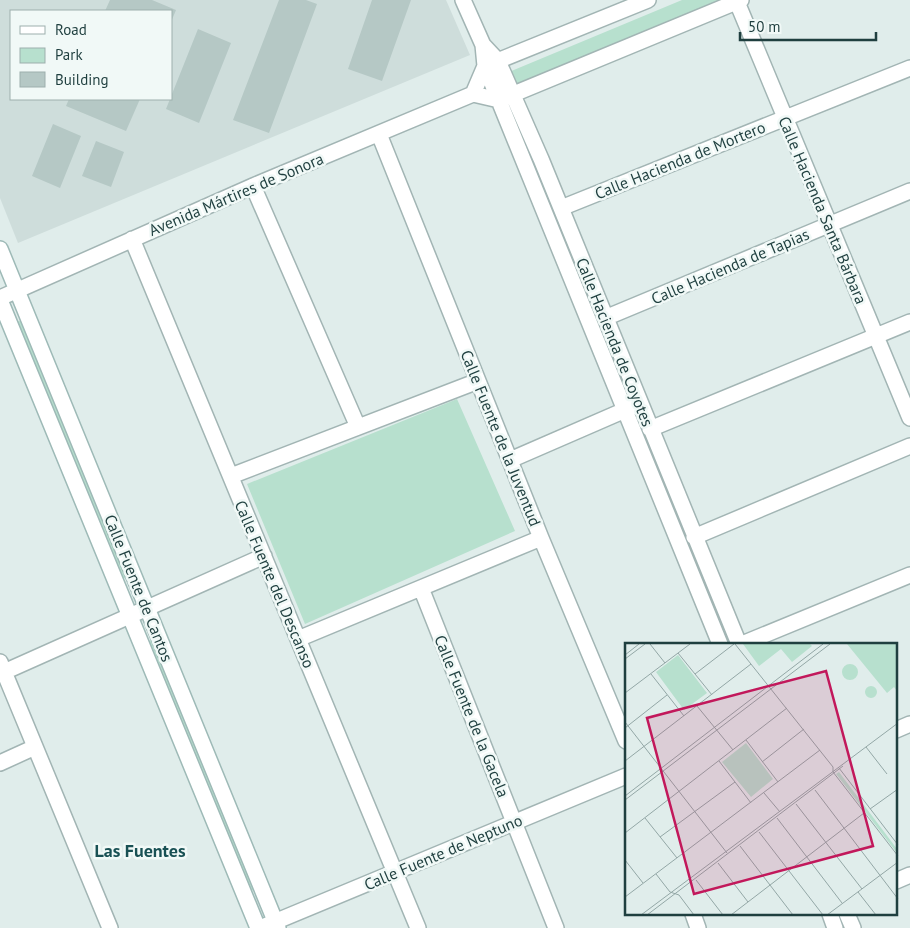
<svg xmlns="http://www.w3.org/2000/svg" width="910" height="928" viewBox="0 0 910 928" font-family="'PT Sans',sans-serif">
	<style>
		.built { fill: #cedddb; fill-rule: evenodd }
		.green { fill: #b7e0ce }
		.building { fill: #b5c8c5 }
		.lines { fill: none; stroke-linecap: round; stroke-linejoin: round }
		.street-casing { stroke: #a2b5b4; stroke-width: 18 }
		.secondary-casing { stroke: #9ebab7; stroke-width: 18 }
		.street { stroke: #fff; stroke-width: 15 }
		.secondary { stroke: #fff; stroke-width: 15 }
		.labels { text-anchor: middle; dominant-baseline: central; stroke-width: 5; stroke-linejoin: round; paint-order: stroke }
		.street-label { font-size: 16px; fill: #1f3f3f; stroke: #f1f9f7 }
		.neighbourhood-label { font-size: 18px; font-weight: bold; fill: #195154; stroke: #f1f9f7 }
		.inset-road { fill: none; stroke: #93a7a6; stroke-width: 1 }
		.view { fill: #c2185b; fill-opacity: 0.15; stroke: #c2185b; stroke-width: 2.5 }
		.inset-edge { fill: none; stroke: #1f3f3f; stroke-width: 2.5 }
	</style>
	<rect width="100%" height="100%" fill="#e0edeb"/>
	<path class="built" d="M0,0H446L470,55L18,243L0,198ZM11,11H171V99H11Z"/>
	<path class="green" d="M682,0H723L515,86L509,72Z
		M24,319L128,577L120,580L17,322Z
		M457,399L515,531L305,624L247,484Z
		M153,640L255,889L247,893L145,642Z"/>
	<path class="building" d="M110,0H152L176,10L171,22V11H105Z
		M279,0H306L317,4L269,133L233,120Z
		M372,0H411L382,81L348,69Z
		M198,29L231,43L199,123L166,109Z
		M69,99H140L126,131L66,106Z
		M53,124L81,136L60,188L32,176Z
		M96,141L124,152L111,187L82,176Z"/>
	<g class="lines">
		<g class="street-casing">
			<path id="street" d="M463,0L483,45L485,66L720,644
				M737,2L910,418
				M483,45L498,61L541,159L739,644
				M473,94L485,66L648,0
				M379,134L541,538L626,741
				M253,186L358,427
				M561,208L910,68
				M132,239L418,928
				M0,298L253,186L473,94L499,100L741,0
				M605,318L910,191
				M650,429L910,322
				M510,460L632,407
				M231,476L478,381
				M694,537L910,446
				M421,588L556,928
				M298,639L541,538
				M742,644L910,575
				M0,662L110,928
				M4,672L264,556
				M896,730L910,724
				M0,763L35,747
				M896,881L910,875
				M693,914L698,928
				M830,914L835,928
				M847,914L853,928
				M260,928L626,776"/>
		</g>
		<g class="secondary-casing">
			<path id="secondary" d="M0,249L278,928
				M0,300L258,928"/>
		</g>
		<use href="#street" class="street"/>
		<use href="#secondary" class="secondary"/>
	</g>
	<g class="labels">
		<g class="street-label">
			<text transform="translate(680 160) rotate(-22)">Calle Hacienda de Mortero</text>
			<text transform="translate(236 194) rotate(-23)">Avenida Mártires de Sonora</text>
			<text transform="translate(823 210) rotate(67)">Calle Hacienda Santa Bárbara</text>
			<text transform="translate(730 266) rotate(-23)">Calle Hacienda de Tapias</text>
			<text transform="translate(615 342) rotate(68)">Calle Hacienda de Coyotes</text>
			<text transform="translate(501 438) rotate(68)">Calle Fuente de la Juventud</text>
			<text transform="translate(275 584) rotate(67)">Calle Fuente del Descanso</text>
			<text transform="translate(139 588) rotate(68)">Calle Fuente de Cantos</text>
			<text transform="translate(472 716) rotate(68)">Calle Fuente de la Gacela</text>
			<text transform="translate(443 852) rotate(-23)">Calle Fuente de Neptuno</text>
		</g>
		<g class="neighbourhood-label">
			<text x="140" y="850">Las Fuentes</text>
		</g>
	</g>
	<g transform="translate(625 643)">
		<rect width="272" height="272" fill="#e0edeb"/>
		<path d="M118,1H185L187,3L167,19L156,6L134,23ZM222,1H272V48L269,44L262,50ZM53,12L82,50L59,67L31,29ZM217 29a8 8 0 1 1 16 0a8 8 0 1 1-16 0ZM240 49a6 6 0 1 1 12 0a6 6 0 1 1-12 0ZM121,100L148,136L126,154L97,119ZM214,129L272,206V210L211,131Z" fill="#b7e0ce"/>
		<path class="inset-road" d="M25,1L40,20M110,1L208,124V129L273,213M53,10L87,52M0,12L14,1M0,16L20,1M26,31L59,73M70,31L109,1M0,50L65,1M72,63L108,107M0,79L102,210M0,85L42,52M121,97L153,139M241,104L262,131M0,118L126,21M94,118L126,160M137,119L179,86M214,125L273,202M190,147L273,256M139,150L155,169M0,153L198,1M0,157L205,1M171,161L237,246M245,166L273,146M20,175L52,215M152,175L217,260M134,189L198,272M0,190L162,65M35,194L110,139M115,203L168,272M0,217L18,240M93,220L123,259M31,231L45,249L54,252L69,272M71,237L98,272M233,249L251,272M0,254L195,107M16,272L273,80M22,272L218,123M106,272L239,170M202,272L273,219"/>
		<path class="view" d="M201,28L248,203L69,251L22,75Z"/>
		<rect width="272" height="272" class="inset-edge"/>
	</g>
	<rect x="10" y="10" width="162" height="90" fill="#f1f9f7" stroke="#9dafad"/>
	<rect x="20" y="26" width="25" height="8" fill="#ffffff" stroke="#9dafad"/>
	<text x="55" y="35" font-size="15" fill="#1f3f3f">Road</text>
	<rect x="20" y="48" width="25" height="15" fill="#b7e0ce" stroke="#9dafad"/>
	<text x="55" y="60" font-size="15" fill="#1f3f3f">Park</text>
	<rect x="20" y="72" width="25" height="15" fill="#b5c8c5" stroke="#9dafad"/>
	<text x="55" y="85" font-size="15" fill="#1f3f3f">Building</text>
	<path d="M740 32v8h136v-8" fill="none" stroke="#1f3f3f" stroke-width="2.5"/>
	<text x="748" y="32" font-size="15" fill="#1f3f3f" stroke="#f1f9f7" stroke-width="4" paint-order="stroke">50 m</text>
</svg>
